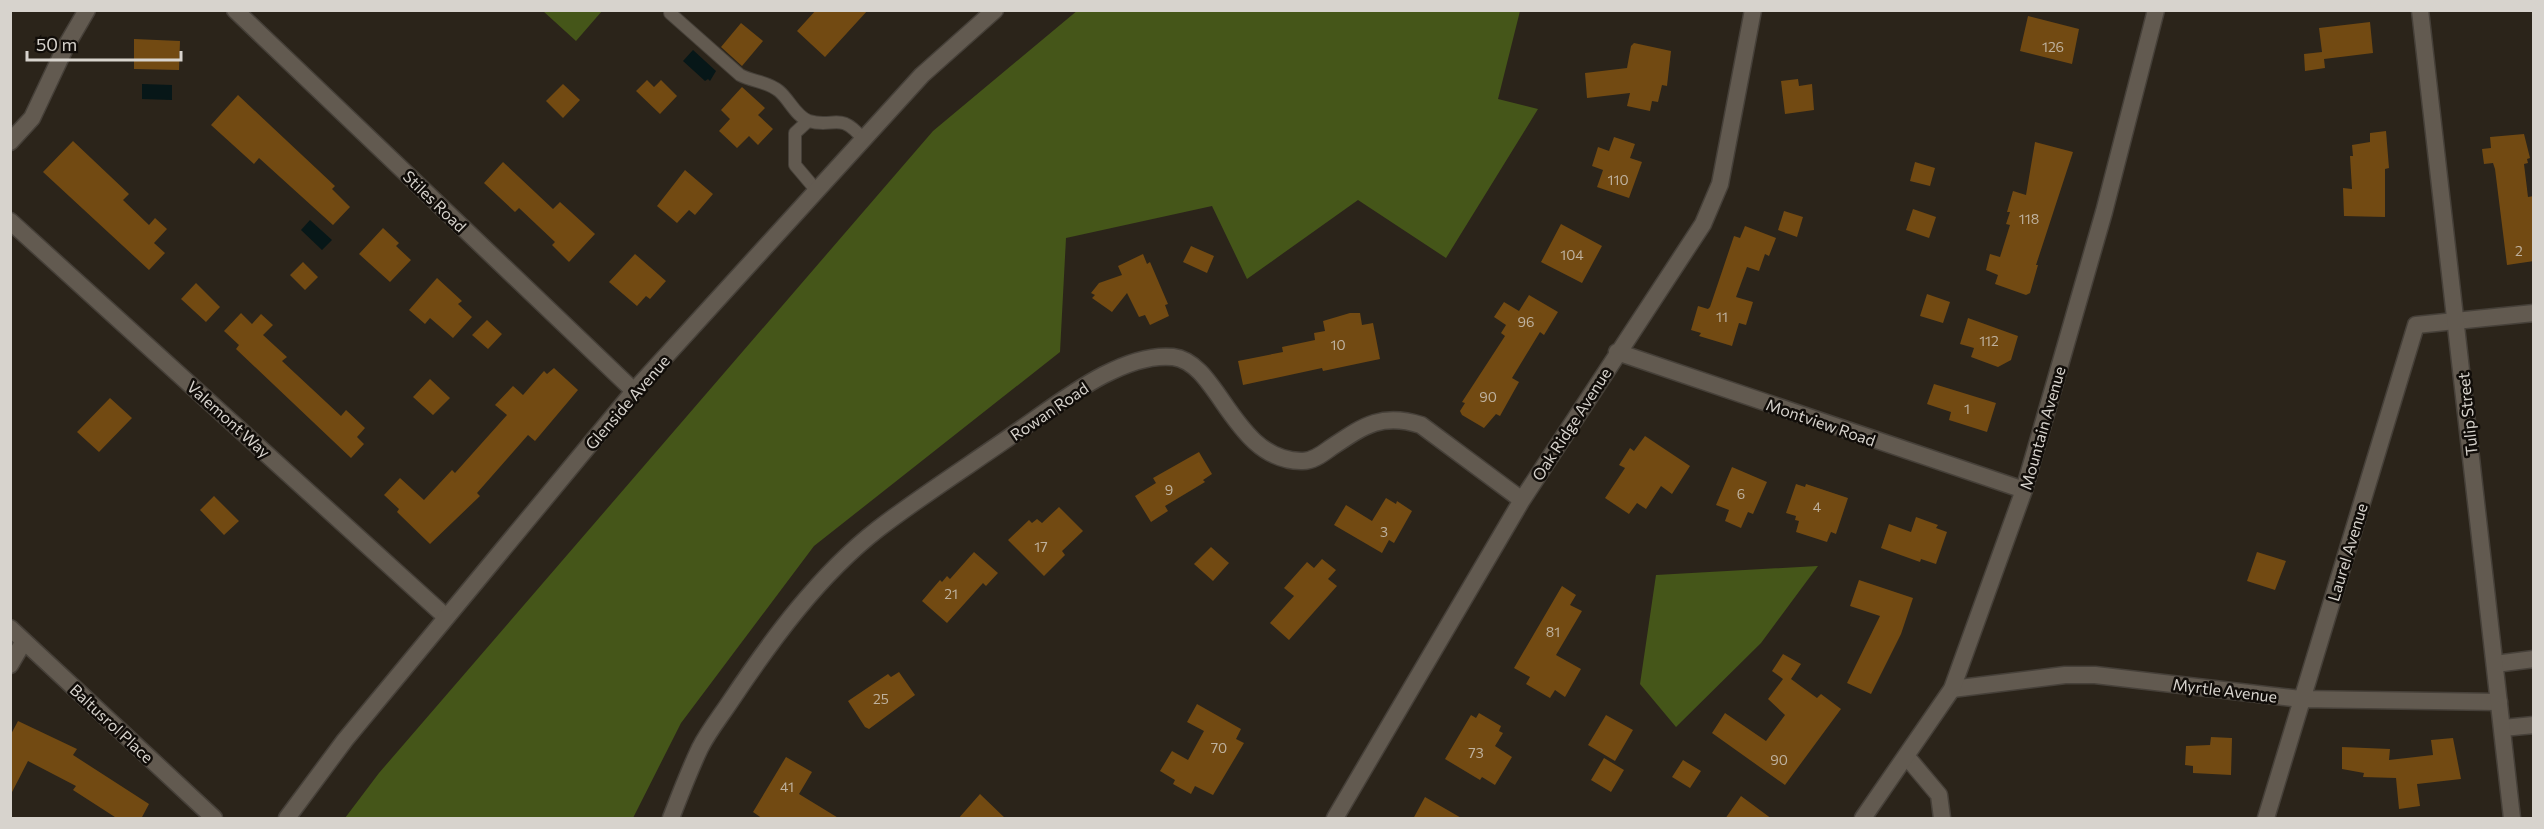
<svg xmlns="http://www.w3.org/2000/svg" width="2544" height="829" viewBox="0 0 2544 829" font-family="Commissioner,sans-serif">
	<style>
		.forest { fill: #455619 }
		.water { fill: #071718 }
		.building { fill: #724a12 }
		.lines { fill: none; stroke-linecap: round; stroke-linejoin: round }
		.service-casing { stroke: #464039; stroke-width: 14 }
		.minor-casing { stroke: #464039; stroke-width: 19 }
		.tertiary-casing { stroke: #464039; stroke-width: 19 }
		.secondary-casing { stroke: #464039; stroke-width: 19 }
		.service { stroke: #625a50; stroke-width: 12 }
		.minor { stroke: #625a50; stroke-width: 16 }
		.tertiary { stroke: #625a50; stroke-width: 16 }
		.secondary { stroke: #625a50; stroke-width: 16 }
		.labels { text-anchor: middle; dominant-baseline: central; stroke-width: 5; stroke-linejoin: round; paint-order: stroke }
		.number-label { font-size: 14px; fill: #beb19e }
		.street-label { font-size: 16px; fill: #d7d3cd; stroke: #110d09 }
	</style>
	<rect width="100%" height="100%" fill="#2b241a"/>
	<path class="forest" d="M1078,10L1520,11L1498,99L1538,109L1446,258L1358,200L1247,279L1212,206L1066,238L1060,352L814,546L681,723L633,818H345L379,773L933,131Z
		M543,11H602L576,41Z
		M1818,566L1761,643L1676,727L1640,684L1656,575Z"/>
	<path class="water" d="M693,50L716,71L710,81L708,79L705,81L683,61Z
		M142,84L172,85V100L142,99Z
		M310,220L332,240L322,250L301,230Z"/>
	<path class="building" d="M816,10H868L825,57L797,31Z
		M2028,16L2079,29L2072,64L2020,51Z
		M2370,22L2373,53L2324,59L2325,68L2305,71L2304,54L2322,52L2319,28Z
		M741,23L763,41L742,66L721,47Z
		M134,39L180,41L179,70L134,69Z
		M1634,43L1671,51L1667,86L1662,85L1658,102L1652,101L1650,111L1627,106L1630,93L1587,98L1585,73L1627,68L1631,46Z
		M1798,79L1799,86L1812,84L1814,110L1785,114L1781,81Z
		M647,80L654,87L661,80L677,96L660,114L636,91Z
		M563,84L580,100L563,118L546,101Z
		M742,87L765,108L758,115L773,129L758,145L749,136L737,148L719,131L730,119L721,110Z
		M238,95L335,186L332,189L350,207L333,225L259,158L254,164L211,125Z
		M2386,131L2389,168L2385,169V217L2344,216L2343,188L2352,189L2350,156H2353L2352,145L2370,142V133Z
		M2524,134L2530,158L2527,159L2528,163L2524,164L2528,197L2534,196V261L2507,265L2495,169L2493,163L2484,164L2482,149L2491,148L2490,137Z
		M1614,137L1635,144L1630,158L1642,162L1629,198L1597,187L1603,170L1592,166L1598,147L1609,151Z
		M73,141L129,194L123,200L149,225L155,218L167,229L154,243L165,253L149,270L43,172Z
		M2035,142L2073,152L2036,265H2038L2030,293L2026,295L1995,284L1998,275L1986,270L1990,254L2000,257L2010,225L2006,224L2010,212H2007L2013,191L2026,195Z
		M503,162L553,209L560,202L595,234L569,262L552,245L555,242L519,208L515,212L484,183Z
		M1915,162L1935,168L1930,186L1910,181Z
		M685,170L713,194L695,215L689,210L677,223L657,206Z
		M1913,209L1936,217L1929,238L1906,230Z
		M1784,211L1803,217L1797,237L1778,230Z
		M1561,224L1602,246L1582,283L1541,262Z
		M1745,226L1776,238L1769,256L1765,254L1759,271L1747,267L1736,297L1753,302L1746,325L1739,323L1732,346L1699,336L1701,333L1691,330L1698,306L1708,309L1710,307L1734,236L1740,238Z
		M383,228L399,243L396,246L411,260L390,282L359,254Z
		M1191,246L1214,256L1207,273L1183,262Z
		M635,254L666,281L650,299L646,296L637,306L609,282Z
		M1143,254L1147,264L1150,262L1168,304L1165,305L1169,316L1150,325L1145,315L1139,317L1127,293L1112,312L1092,298L1095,295L1091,293L1099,283L1122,275L1118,266Z
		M303,262L318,277L305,290L290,275Z
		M437,278L462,301L458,304L472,317L453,338L430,318L425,324L409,310Z
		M196,283L220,307L206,322L181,299Z
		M1927,294L1950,302L1943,323L1920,316Z
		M1529,295L1558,312L1544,335L1540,332L1512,378L1519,382L1500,416L1496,414L1484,428L1462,415L1460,411L1465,403L1462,402L1505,336L1501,333L1506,325L1494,317L1504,302L1519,311Z
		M241,313L252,324L261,314L273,325L263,335L287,357L282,361L341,416L346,410L365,428L357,437L364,444L351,458L236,349L239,345L224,331Z
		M1350,313H1360L1362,325L1373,323L1380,359L1323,371L1322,368L1243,385L1238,361L1283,352L1282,347L1315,340L1314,333L1325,331L1323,321Z
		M1968,318L2018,336L2011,360L1998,367L1971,357L1974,348L1960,344Z
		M487,320L502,334L488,349L472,335Z
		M554,368L578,390L535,441L528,435L477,493L480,496L430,544L397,512L399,509L384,495L400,478L424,500L452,470L455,473L507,415L495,405L513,386L523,395L544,371L547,374Z
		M430,379L450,398L433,415L413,397Z
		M1934,384L1996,403L1987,432L1949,420L1951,412L1927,404Z
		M110,398L132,418L99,452L77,432Z
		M1645,436L1690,466L1672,494L1661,486L1646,509L1637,503L1629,514L1605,498L1625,468L1619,465L1630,448L1634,451Z
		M1199,452L1212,474L1203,480L1205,482L1165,506L1168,511L1151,522L1135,496L1156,483L1153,478Z
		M1732,467L1767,482L1753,514L1748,512L1741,528L1725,521L1729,510L1716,505Z
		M1796,484L1805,487L1806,484L1848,498L1836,534L1831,532L1827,542L1796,532L1799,521L1795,520L1796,516L1786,513Z
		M214,496L239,521L224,535L200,510Z
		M1386,498L1396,504L1397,501L1412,511L1394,543L1389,540L1382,553L1334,525L1346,505L1372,521Z
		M1059,507L1083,531L1062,551L1065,555L1044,576L1008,540L1029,520L1032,523L1037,519L1042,523Z
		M1916,517L1938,525L1936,528L1947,532L1936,564L1921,559L1920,562L1881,548L1889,524L1911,532Z
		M1211,547L1229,563L1213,581L1194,564Z
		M974,552L998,573L986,586L983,583L947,623L922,601L940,580L942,582L947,576L950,579Z
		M2257,552L2286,561L2275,590L2247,581Z
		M1322,559L1336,570L1328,579L1337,586L1289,640L1270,623L1294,596L1284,588L1307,562L1314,568Z
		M1859,580L1913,598L1901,634L1871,694L1847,683L1880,616L1850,606Z
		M1562,586L1576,595L1570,605L1582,611L1556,655L1581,669L1565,697L1555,690L1550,698L1526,684L1530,677L1514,668Z
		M1783,654L1801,664L1791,679L1817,698L1821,694L1841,709L1785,785L1712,733L1725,713L1766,741L1785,715L1768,699L1783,679L1772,671Z
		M899,672L915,695L869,729L865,727L848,701L888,674L891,677Z
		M1197,704L1241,729L1236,739L1244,743L1213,795L1195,786L1191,794L1173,784L1175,780L1160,771L1172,751L1188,760L1204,731L1187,722Z
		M1479,713L1501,726L1499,731L1503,733L1495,746L1512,757L1495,785L1482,777L1480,780L1445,759L1471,715L1476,718Z
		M1606,715L1633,730L1615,761L1588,745Z
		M18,721L77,749L73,755L149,804L141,819H118L73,790L76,786L28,761L10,796V736Z
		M2211,737L2232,738L2231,775L2193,773V766L2185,765L2186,746L2210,745Z
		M2453,738L2461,779L2417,784L2420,806L2399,809L2396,778L2363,777L2364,773L2342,769V747L2390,749L2389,760L2433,755L2431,740Z
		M786,757L812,772L799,794L840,819H763L753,812Z
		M1604,758L1624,770L1611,792L1591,780Z
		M1683,760L1701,771L1690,788L1672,777Z
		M980,794L1006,819H958Z
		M1741,796L1772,819H1725Z
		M1425,797L1463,819H1413Z"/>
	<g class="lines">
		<g class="service-casing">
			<path id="service" d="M670,13L740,75C753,82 767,81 779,91C789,99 796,117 809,121C834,129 839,110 863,139
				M808,121L795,133V165L817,191"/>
		</g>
		<g class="minor-casing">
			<path id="minor" d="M235,10L634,391
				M10,142L32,118L66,46L87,10
				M10,221L446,617
				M1617,352L2024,490
				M10,628L214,818
				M2495,664L2534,659
				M10,665L24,641
				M1952,689L2065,675H2095L2301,699L2499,702
				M2503,728L2534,725
				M1907,757L1939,795L1942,818
				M671,818C680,795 689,771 700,748C708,732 720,717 730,702C772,639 819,575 878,529C925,493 976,461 1024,427C1063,400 1123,352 1173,357C1219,362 1233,460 1301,461C1311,462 1321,455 1329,449C1362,427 1380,412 1421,425L1522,500
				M1335,818L1522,500L1703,224L1720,184L1753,10
				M2266,818L2416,325L2534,313"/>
		</g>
		<g class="tertiary-casing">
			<path id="tertiary" d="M2420,10L2512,818"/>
		</g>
		<g class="secondary-casing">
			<path id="secondary" d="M287,818L345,740L634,391L922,75L995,10
				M1863,818L1952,689L2024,490L2104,212L2156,10"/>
		</g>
		<use href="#service" class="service"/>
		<use href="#minor" class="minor"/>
		<use href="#tertiary" class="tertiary"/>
		<use href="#secondary" class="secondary"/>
	</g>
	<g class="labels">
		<g class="number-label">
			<text x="2053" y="46">126</text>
			<text x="1618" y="179">110</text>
			<text x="2029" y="218">118</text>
			<text x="2519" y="250">2</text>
			<text x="1572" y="254">104</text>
			<text x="1722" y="316">11</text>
			<text x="1526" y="321">96</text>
			<text x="1989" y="340">112</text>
			<text x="1338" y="344">10</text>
			<text x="1488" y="396">90</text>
			<text x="1967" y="408">1</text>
			<text x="1169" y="489">9</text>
			<text x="1741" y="493">6</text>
			<text x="1817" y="506">4</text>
			<text x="1384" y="531">3</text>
			<text x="1041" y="546">17</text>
			<text x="951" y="593">21</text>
			<text x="1553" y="631">81</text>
			<text x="881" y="698">25</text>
			<text x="1219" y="747">70</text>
			<text x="1476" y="752">73</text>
			<text x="1779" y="759">90</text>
			<text x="787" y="786">41</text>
		</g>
		<g class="street-label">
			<text transform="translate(435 201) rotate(44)">Stiles Road</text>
			<text transform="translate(627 402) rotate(-49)">Glenside Avenue</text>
			<text transform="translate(1049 411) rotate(-34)">Rowan Road</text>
			<text transform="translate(2467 414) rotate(-96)">Tulip Street</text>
			<text transform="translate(229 419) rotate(42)">Valemont Way</text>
			<text transform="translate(1821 422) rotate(19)">Montview Road</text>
			<text transform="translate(1571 424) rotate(-57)">Oak Ridge Avenue</text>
			<text transform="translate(2042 428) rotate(-74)">Mountain Avenue</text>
			<text transform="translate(2347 552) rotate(-73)">Laurel Avenue</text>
			<text transform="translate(2225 690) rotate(7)">Myrtle Avenue</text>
			<text transform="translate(112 723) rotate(43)">Baltusrol Place</text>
		</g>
	</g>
	<rect width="2544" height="829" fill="none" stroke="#d7d3cd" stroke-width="24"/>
	<path d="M27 51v9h154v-9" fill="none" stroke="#d7d3cd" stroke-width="3"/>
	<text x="36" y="51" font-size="18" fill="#d7d3cd" stroke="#110d09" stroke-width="4.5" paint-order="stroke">50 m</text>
</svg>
